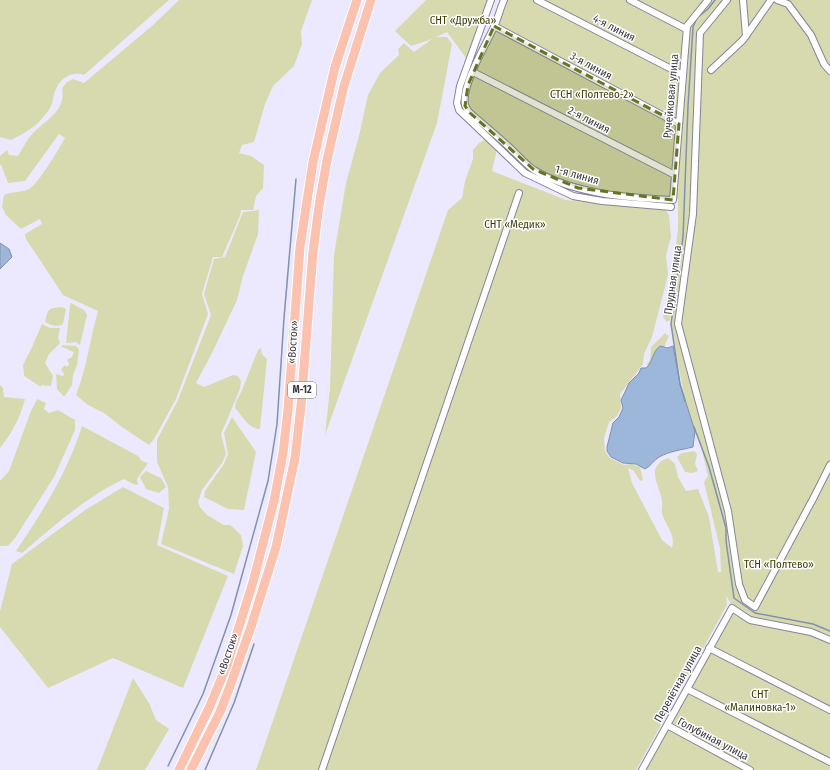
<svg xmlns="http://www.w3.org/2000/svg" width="830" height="770" viewBox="0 0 830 770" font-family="'Fira Sans Condensed',sans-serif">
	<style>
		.green { fill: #d7daaf }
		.water { fill: #9db7db; stroke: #7f91ad }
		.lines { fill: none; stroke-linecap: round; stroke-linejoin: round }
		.stream { stroke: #7f91ad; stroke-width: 1.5 }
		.minor-casing { stroke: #86839b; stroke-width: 8 }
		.highway-casing { stroke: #fff; stroke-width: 11 }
		.minor { stroke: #fff; stroke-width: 6 }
		.highway { stroke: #fac2af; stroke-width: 9 }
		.marked { fill: #637423; fill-opacity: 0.2; stroke: #637423; stroke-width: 3; stroke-dasharray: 8 5; stroke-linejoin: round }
		.labels { text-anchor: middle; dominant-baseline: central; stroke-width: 3; stroke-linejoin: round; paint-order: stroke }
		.shield { fill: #fff; stroke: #74737a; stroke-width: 1 }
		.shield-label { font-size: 10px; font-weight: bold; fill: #383741 }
		.park-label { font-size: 11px; fill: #3c3d06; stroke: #fff }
		.street-label { font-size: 11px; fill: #383741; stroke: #fff }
	</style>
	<rect width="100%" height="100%" fill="#ece9fe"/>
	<path class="green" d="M0,0H169L84,75C70,70 58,80 54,94C53,98 53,102 51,106C49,111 43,117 40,121C32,129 21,135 11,140L0,137Z
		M179,0H312L301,31L302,44L294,66L273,86L265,104L254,142L242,145L239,153L251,156L264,165L263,188L256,196L253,210H241L240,216L222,257H213L202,294L208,314L176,399L154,439L149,445L122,427L104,413L88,405L76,395C87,367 90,339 98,311L63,295L26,239L25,234L42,224L40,219L21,229L6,215L2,207L4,195C12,191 22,193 29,189C38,184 59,149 65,138L59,134L25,181L8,183L1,165H0V156L7,150L9,155L18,156C23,148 27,139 34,132C47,119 66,111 62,88L67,82L73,79L84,83L153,25Z
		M426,0H491L469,62L447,32L436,37H447L452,44L437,123L325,435L330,389L334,255L346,183L359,136L368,95L380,73L399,55L398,49L404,43L414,52L432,39L411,46L395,31Z
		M504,0H830V770H642L733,606L726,596L727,605L636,770H256L448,210L462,198L465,181L473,159V150L479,143L487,139L498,145L492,171L566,200L665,209L669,215L671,237L666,255L668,274L665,287L652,337L644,354L643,364L620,394L621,408L617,416L609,422L604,438L605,451L610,458L624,465L631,464L640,467L643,480L640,481L633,470L628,468L632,483L662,540L672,548C676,533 665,526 662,513C661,509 663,505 662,501C660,485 644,467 668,458L675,464L678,477L686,491L698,489L709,517L718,572H721L720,548L704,482L708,476L701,446L686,407L671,324L676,287L670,320L667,322L663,317L674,264L678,228V199L673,200L578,188L533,169L470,113L465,96Z
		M259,210L258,234L243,276L237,300L212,353L196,383L204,387L233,375L238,376L241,381L240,389L221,434L226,454L222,463L202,490L198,502L200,507L207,515L224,525H230L234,528L241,535L243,546L234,574L161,544L169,509L168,487L157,462V440L178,400L211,315L204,294L214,259L225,257L243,212Z
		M71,303L84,310L87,315L80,345L76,342L66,343L70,305Z
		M62,307L66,309L63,324C56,328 52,325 45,322C48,309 48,308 62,307Z
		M42,324L50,328H60L58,338L60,343L49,354L45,363L53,376L51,386L41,385V387L24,376L23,365L32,347Z
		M665,333L669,336L664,347L660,346L654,354L651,363L648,366L647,364L650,360L651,347Z
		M62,345L76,346L79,350L77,365L73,375L72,385L64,397L57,389L56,374L63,376L64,374L61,369L65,365L67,367L69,364L67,360L72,357L74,352L62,347Z
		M261,348L262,354L267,359L260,429C248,429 242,415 235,408L236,402L242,390L258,350Z
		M0,385L3,388L4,397L25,399C20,418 12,433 0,448Z
		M37,399L46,403L44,409L49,413L58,410L75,420V430L54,477L15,538L8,546H0V481L9,471L31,411Z
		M232,417L256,452L244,510L228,509L204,497L205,491L224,464L228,454L224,433Z
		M82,426L138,456L142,461L148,463L137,479L138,485L133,484L124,479C86,497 54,526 22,553L16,551C43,511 67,473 82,426Z
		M694,451L697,454L695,464L698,471L692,473L685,472L677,457L682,453Z
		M146,471L161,478L166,487L159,493L146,489L140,477Z
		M123,487L164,508L157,545L228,576L183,688L113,658L48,688L0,627V611L12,564L85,510Z
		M133,678L149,703L156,720L169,729L145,770H97Z"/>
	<path class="water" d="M0,243L9,249L12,257L0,269Z
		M660,346L668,348L673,346L680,384L695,431L693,447C681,450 670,451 659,457C654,460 651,466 645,469L636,464L623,463L611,457L607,451V447L613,423L619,417L623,408L621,400L625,392L629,383L639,373L641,368H646C653,362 652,352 660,346Z"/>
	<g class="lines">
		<path class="stream" d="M698,17L708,9L715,0
			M685,401L680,384L671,324L683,237L688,106L693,27L696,20
			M694,427L709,467L726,528V541L734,598L755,613L813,624L830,631
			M168,766L203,694L231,615L268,481L277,424L284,318L296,179
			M205,770L234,703L254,644"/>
		<g class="minor-casing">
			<path id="minor" d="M491,0L460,86L457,103L459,110L525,173L573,196L602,201L671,207
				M504,0C500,9 498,18 494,27C486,44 461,86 465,105C466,108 468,111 470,113C483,124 496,135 509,147C517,154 525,164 534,170C573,194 628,198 673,200L687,26L708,0
				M537,0L683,75
				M630,0L686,29
				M727,0L700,33L693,214L678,324L728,511L739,584L745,600L755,607L814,497L830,465
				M743,0L746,36
				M777,0L788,4L811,35L824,64L830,71
				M494,26L679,124
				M711,70L743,40L771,0
				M473,72L675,175
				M709,648L830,710
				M687,689L830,762
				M667,725L750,770
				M322,770L519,193
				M642,770L732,608L750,620L811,632L830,640"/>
		</g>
		<g class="highway-casing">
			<path id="highway" d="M179,770L209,708L227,665L253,582L274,501L283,453L288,410L300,247L313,162L335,67L357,0
				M191,770L220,712L229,689L251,627L276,547L295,458L301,406L313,252L319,206L327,160L344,86L371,0"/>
		</g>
		<use href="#minor" class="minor"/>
		<use href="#highway" class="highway"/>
	</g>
	<path class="marked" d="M494,26L679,124L673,200L578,188L533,169L470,113L465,106L468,85Z"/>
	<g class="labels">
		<rect class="shield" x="288" y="382" width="28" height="16" rx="3"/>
		<g class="shield-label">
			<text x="302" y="390">М-12</text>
		</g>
		<g class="park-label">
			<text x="463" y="20">СНТ «Дружба»</text>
			<text x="592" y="94">СТСН «Полтево-2»</text>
			<text x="515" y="224">СНТ «Медик»</text>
			<text x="779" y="564">ТСН «Полтево»</text>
			<text x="760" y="694">СНТ<tspan x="760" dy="13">«Малиновка-1»</tspan></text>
		</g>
		<g class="street-label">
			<text transform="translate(614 28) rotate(27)">4-я линия</text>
			<text transform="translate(591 66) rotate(28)">3-я линия</text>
			<text transform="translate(671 96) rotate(-85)">Ручейковая улица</text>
			<text transform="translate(589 120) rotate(27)">2-я линия</text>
			<text transform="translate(577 175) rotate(16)">1-я линия</text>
			<text transform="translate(673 280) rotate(-82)">Прудная улица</text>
			<text transform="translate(293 342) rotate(-86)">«Восток»</text>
			<text transform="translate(228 654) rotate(-71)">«Восток»</text>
			<text transform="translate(678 684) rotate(-61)">Перелётная улица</text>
			<text transform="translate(713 739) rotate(28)">Голубиная улица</text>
		</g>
	</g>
</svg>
